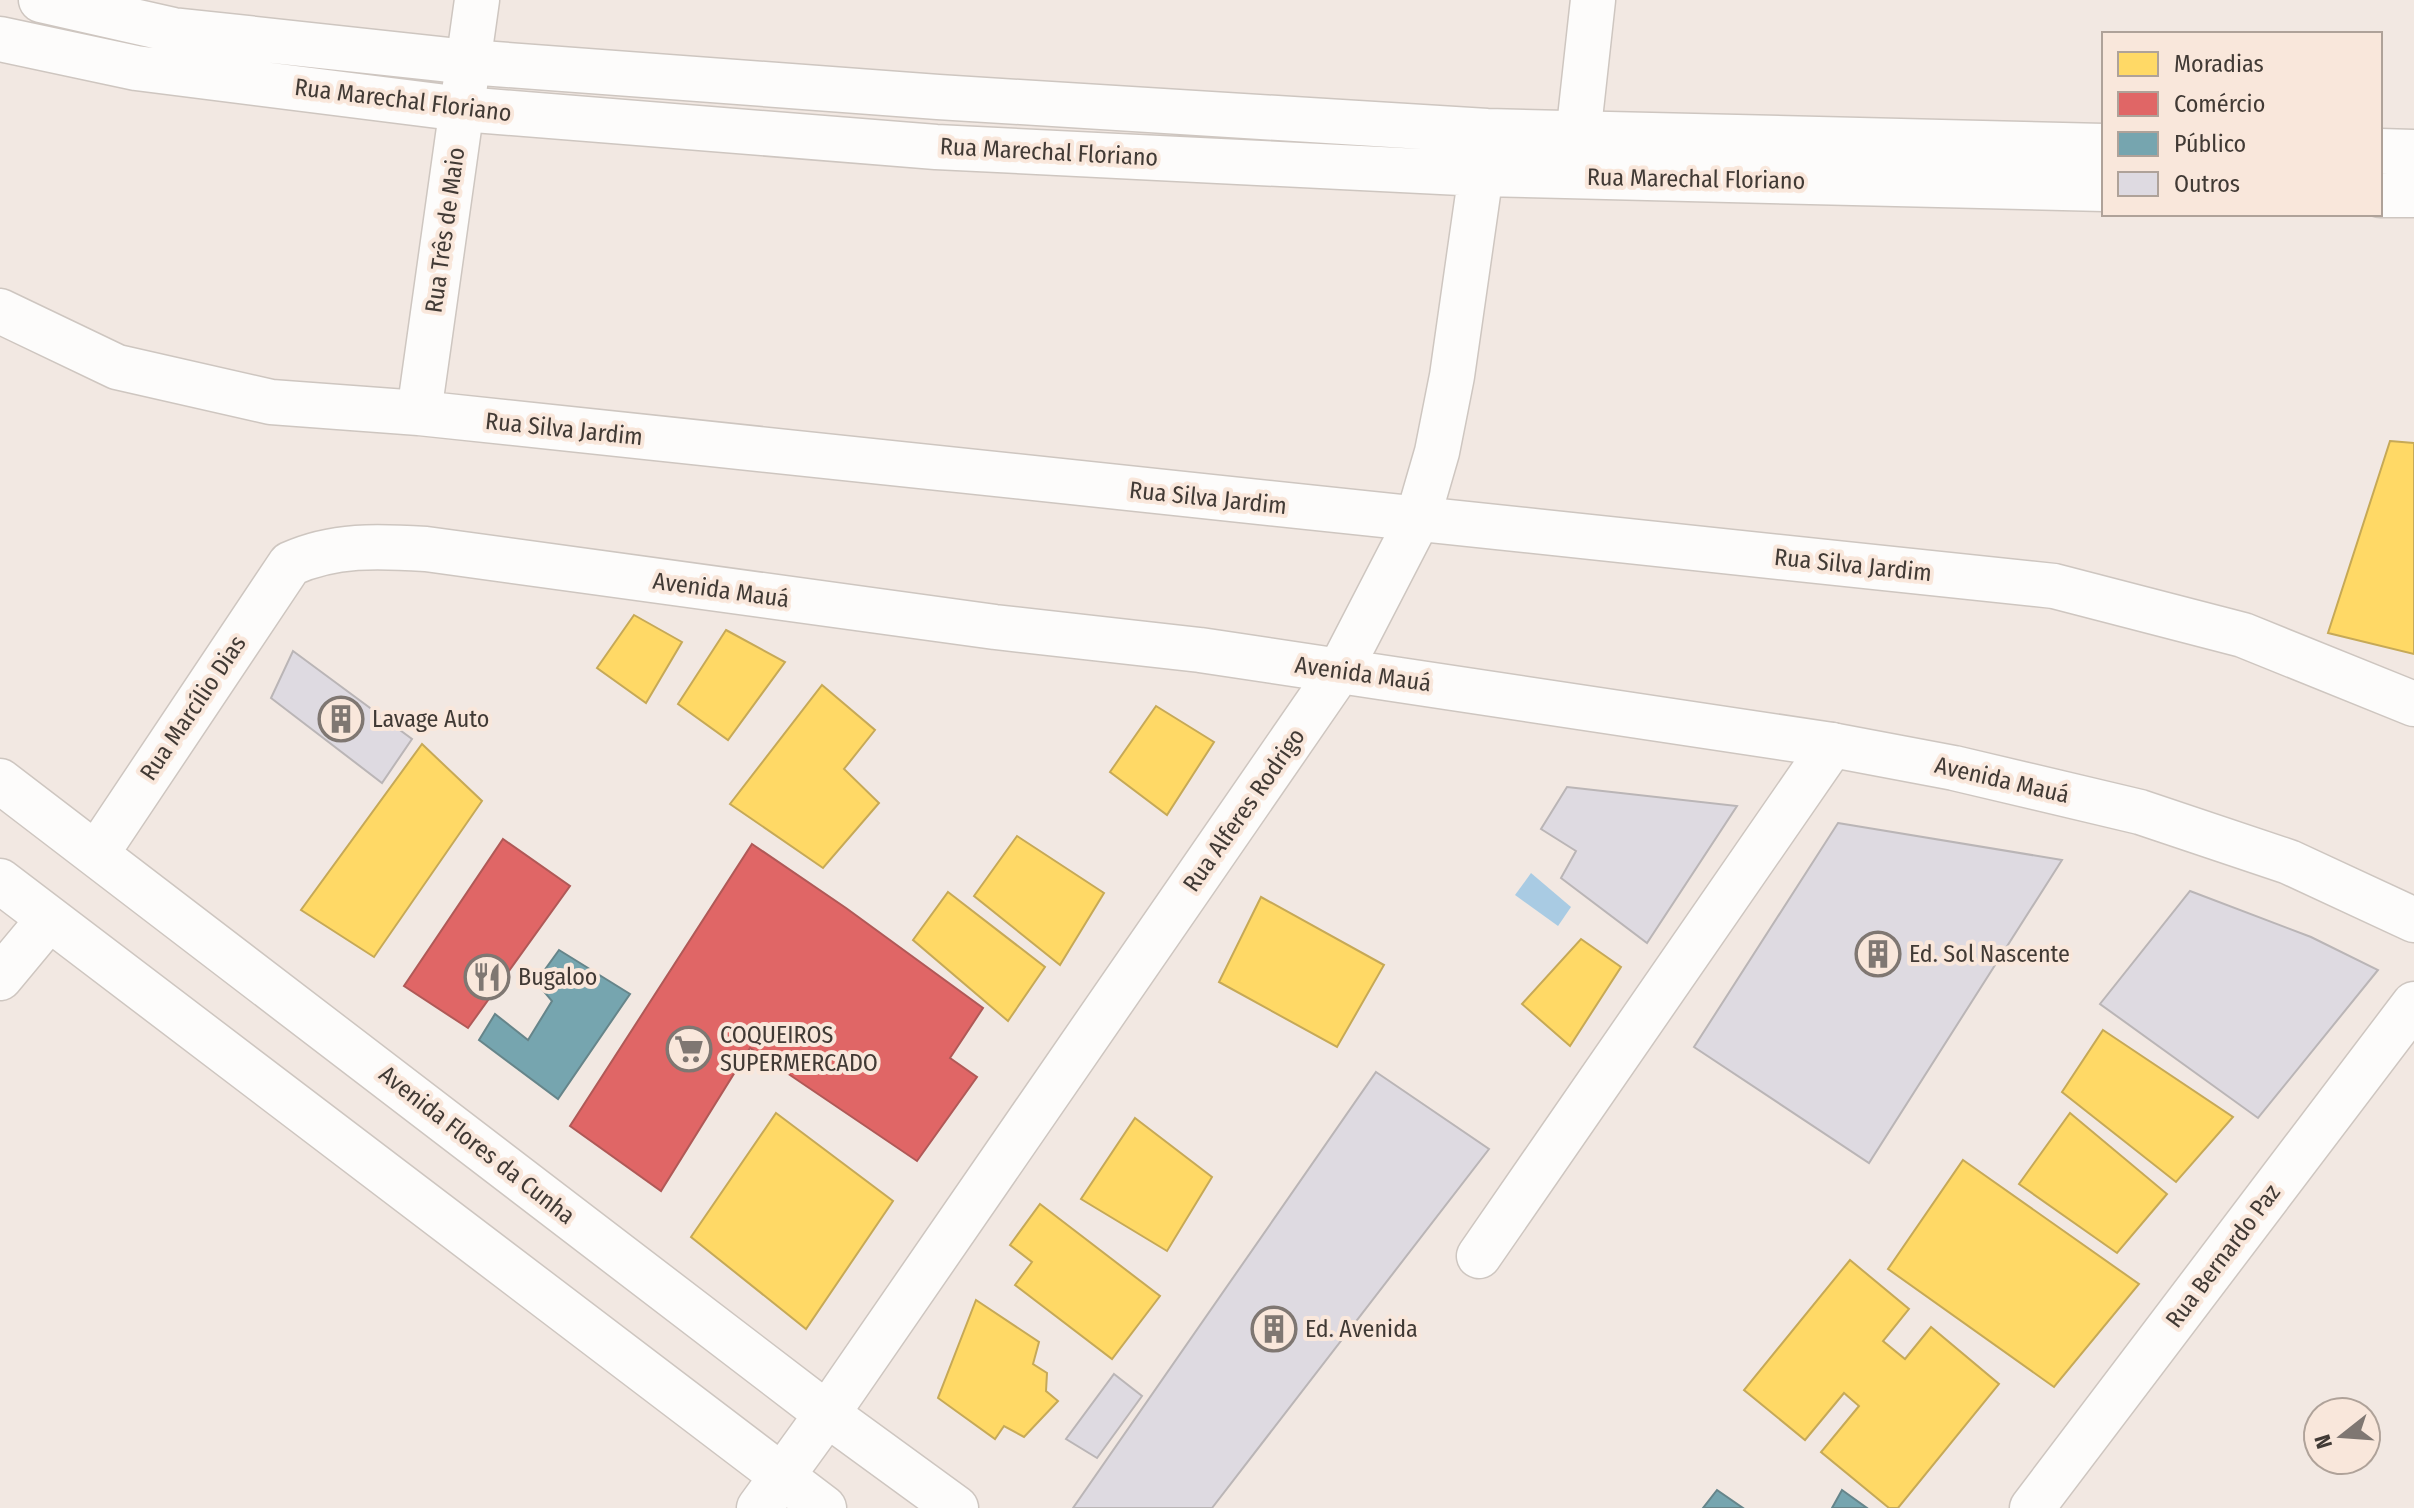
<svg xmlns="http://www.w3.org/2000/svg" width="2414" height="1508" viewBox="0 0 2414 1508" font-family="'Fira Sans Condensed',sans-serif">
	<style>
		.water { fill: #a9cbe3 }
		.homes { fill: #ffd966; stroke: #c6a957; stroke-width: 2 }
		.shops { fill: #e06666; stroke: #b05957; stroke-width: 2 }
		.public { fill: #76a5af; stroke: #66858a; stroke-width: 2 }
		.building { fill: #dedae1; stroke: #bab5b6; stroke-width: 2 }
		.lines { fill: none; stroke-linecap: round; stroke-linejoin: round }
		.minor-casing { stroke: #cec6c0; stroke-width: 47 }
		.tertiary-casing { stroke: #cec6c0; stroke-width: 47 }
		.secondary-casing { stroke: #cec6c0; stroke-width: 47 }
		.minor { stroke: #fdfcfb; stroke-width: 44 }
		.tertiary { stroke: #fdfcfb; stroke-width: 44 }
		.secondary { stroke: #fdfcfb; stroke-width: 44 }
		.labels { text-anchor: middle; dominant-baseline: central; stroke-width: 8; stroke-linejoin: round; paint-order: stroke }
		.street-label { font-size: 24px; fill: #413a35; stroke: #f9e7db }
		.poi-label { font-size: 24px; fill: #413a35; stroke: #f9e7db; text-anchor: start }
	</style>
	<rect width="100%" height="100%" fill="#f2e8e2"/>
	<path class="water" d="M1531,873L1571,907L1558,926L1515,895Z"/>
	<path class="homes" d="M2390,441L2414,443V654L2328,633Z
		M634,615L682,642L646,703L597,668Z
		M726,630L785,662L728,740L678,704Z
		M822,685L875,730L844,769L879,803L823,868L730,804Z
		M1156,706L1214,742L1167,815L1110,772Z
		M422,744L482,801L374,957L301,910Z
		M1017,836L1104,893L1060,965L974,896Z
		M948,892L1045,967L1008,1021L913,940Z
		M1261,897L1384,965L1337,1047L1219,982Z
		M1581,939L1621,967L1570,1046L1522,1004Z
		M2103,1030L2233,1117L2176,1182L2062,1092Z
		M776,1113L893,1201L806,1329L691,1237Z
		M2070,1113L2167,1194L2117,1253L2019,1184Z
		M1135,1118L1212,1177L1167,1251L1081,1199Z
		M1963,1160L2139,1284L2054,1387L1888,1269Z
		M1040,1204L1160,1296L1112,1359L1015,1285L1032,1262L1010,1245Z
		M1850,1260L1909,1309L1883,1341L1905,1359L1931,1327L1999,1384L1898,1508H1889L1821,1452L1859,1406L1844,1393L1805,1440L1744,1390Z
		M976,1300L1039,1342L1033,1364L1047,1373L1046,1391L1058,1401L1024,1437L1004,1426L995,1439L938,1398Z"/>
	<path class="shops" d="M503,839L570,886L468,1028L404,986Z
		M752,844L846,908L983,1008L950,1058L977,1077L917,1161L750,1048L661,1191L570,1126Z"/>
	<path class="public" d="M559,950L630,994L558,1099L479,1040L495,1014L528,1040L552,1001L536,982Z
		M1717,1490L1743,1508H1703Z
		M1842,1490L1867,1508H1832Z"/>
	<path class="building" d="M293,651L412,739L382,783L271,698Z
		M1567,787L1737,806L1647,943L1561,878L1576,851L1541,829Z
		M1838,823L2062,860L1869,1163L1694,1047Z
		M2190,891L2311,937L2378,970L2258,1118L2100,1004Z
		M1376,1072L1489,1149L1212,1508H1073Z
		M1114,1374L1142,1396L1097,1458L1066,1439Z"/>
	<g class="lines">
		<g class="minor-casing">
			<path id="minor" d="M1574,173L1593,0
				M0,311L117,367L271,402L419,413L2054,586L2243,635L2414,704
				M419,413L477,0
				M1479,1256L1832,745"/>
		</g>
		<g class="tertiary-casing">
			<path id="tertiary" d="M41,0L173,30L468,62L938,97L1487,131L2104,146
				M0,39L136,68L462,109L936,147L1481,174L2104,189
				M2380,151L2414,152
				M2380,195H2414
				M97,853L290,564C334,544 378,546 426,549L995,627L1200,650L1832,745L1954,768L2140,812L2289,862L2414,920
				M0,978L49,919
				M827,1414L1340,670L1417,521L1437,452L1452,376L1485,145
				M2032,1508L2414,1004"/>
		</g>
		<g class="secondary-casing">
			<path id="secondary" d="M0,781L827,1414L956,1508
				M0,881L824,1508
				M759,1508L827,1414"/>
		</g>
		<use href="#minor" class="minor"/>
		<use href="#tertiary" class="tertiary"/>
		<use href="#secondary" class="secondary"/>
	</g>
	<defs>
		<g id="building-ring" transform="scale(2.3)"><circle r="9.5" fill="#f9e7db" stroke="#7f7772" stroke-width="1.5"/><path d="M-4-6H4V6H1V3H-1V6H-4ZM-2.5-4.3h1.7v1.8h-1.7ZM.8-4.3h1.7v1.8H.8ZM-2.5-1h1.7V.8h-1.7ZM.8-1h1.7V.8H.8Z" fill="#7f7772"/></g>
		<g id="restaurant-ring" transform="scale(2.3)"><circle r="9.5" fill="#f9e7db" stroke="#7f7772" stroke-width="1.5"/><path d="M-5-6h1v4h1v-4h1v4h1v-4h1v5L-1.5 .5V6h-2V.5L-5-1ZM5-6V6H3V1.5H1.5Q1.5-4 5-6Z" fill="#7f7772"/></g>
		<g id="supermarket-ring" transform="scale(2.3)"><circle r="9.5" fill="#f9e7db" stroke="#7f7772" stroke-width="1.5"/><path d="M-6-5.5h2.5l.6 2H6L4.5 2H-2.5L-4.4-4H-6ZM-1.5 3.2a1.3 1.3 0 1 0 .1 0ZM3 3.2a1.3 1.3 0 1 0 .1 0Z" fill="#7f7772"/></g>
	</defs>
	<g fill-rule="evenodd">
		<use href="#building-ring" x="341" y="719"/>
		<use href="#building-ring" x="1878" y="954"/>
		<use href="#restaurant-ring" x="487" y="977"/>
		<use href="#supermarket-ring" x="689" y="1049"/>
		<use href="#building-ring" x="1274" y="1329"/>
	</g>
	<g class="labels">
		<g class="street-label">
			<text transform="translate(403 100) rotate(7)">Rua Marechal Floriano</text>
			<text transform="translate(1049 152) rotate(3)">Rua Marechal Floriano</text>
			<text transform="translate(1696 179) rotate(1)">Rua Marechal Floriano</text>
			<text transform="translate(445 230) rotate(-82)">Rua Três de Maio</text>
			<text transform="translate(564 429) rotate(6)">Rua Silva Jardim</text>
			<text transform="translate(1208 498) rotate(6)">Rua Silva Jardim</text>
			<text transform="translate(1853 565) rotate(6)">Rua Silva Jardim</text>
			<text transform="translate(721 590) rotate(8)">Avenida Mauá</text>
			<text transform="translate(1363 674) rotate(8)">Avenida Mauá</text>
			<text transform="translate(193 708) rotate(-56)">Rua Marcílio Dias</text>
			<text transform="translate(2002 780) rotate(13)">Avenida Mauá</text>
			<text transform="translate(1244 810) rotate(-55)">Rua Alferes Rodrigo</text>
			<text transform="translate(477 1145) rotate(38)">Avenida Flores da Cunha</text>
			<text transform="translate(2223 1256) rotate(-53)">Rua Bernardo Paz</text>
		</g>
		<g class="poi-label">
			<text x="372" y="719">Lavage Auto</text>
			<text x="1909" y="954">Ed. Sol Nascente</text>
			<text x="518" y="977">Bugaloo</text>
			<text x="720" y="1035">COQUEIROS<tspan x="720" dy="28">SUPERMERCADO</tspan></text>
			<text x="1305" y="1329">Ed. Avenida</text>
		</g>
	</g>
	<rect x="2102" y="32" width="280" height="184" fill="#f9e7db" stroke="#afa299" stroke-width="2"/>
	<rect x="2118" y="52" width="40" height="24" fill="#ffd966" stroke="#afa299" stroke-width="2"/>
	<text x="2174" y="72" font-size="24" fill="#413a35">Moradias</text>
	<rect x="2118" y="92" width="40" height="24" fill="#e06666" stroke="#afa299" stroke-width="2"/>
	<text x="2174" y="112" font-size="24" fill="#413a35">Comércio</text>
	<rect x="2118" y="132" width="40" height="24" fill="#76a5af" stroke="#afa299" stroke-width="2"/>
	<text x="2174" y="152" font-size="24" fill="#413a35">Público</text>
	<rect x="2118" y="172" width="40" height="24" fill="#dedae1" stroke="#afa299" stroke-width="2"/>
	<text x="2174" y="192" font-size="24" fill="#413a35">Outros</text>
	<g transform="translate(2342 1436) rotate(253)"><circle r="38" fill="#f9e7db" stroke="#afa299" stroke-width="2"/>
	<path d="M0-6L14 30L0 20L-14 30Z" fill="#7f7772"/>
	<text y="-12" font-size="22" font-weight="bold" text-anchor="middle" fill="#413a35">N</text>
	</g>
</svg>
